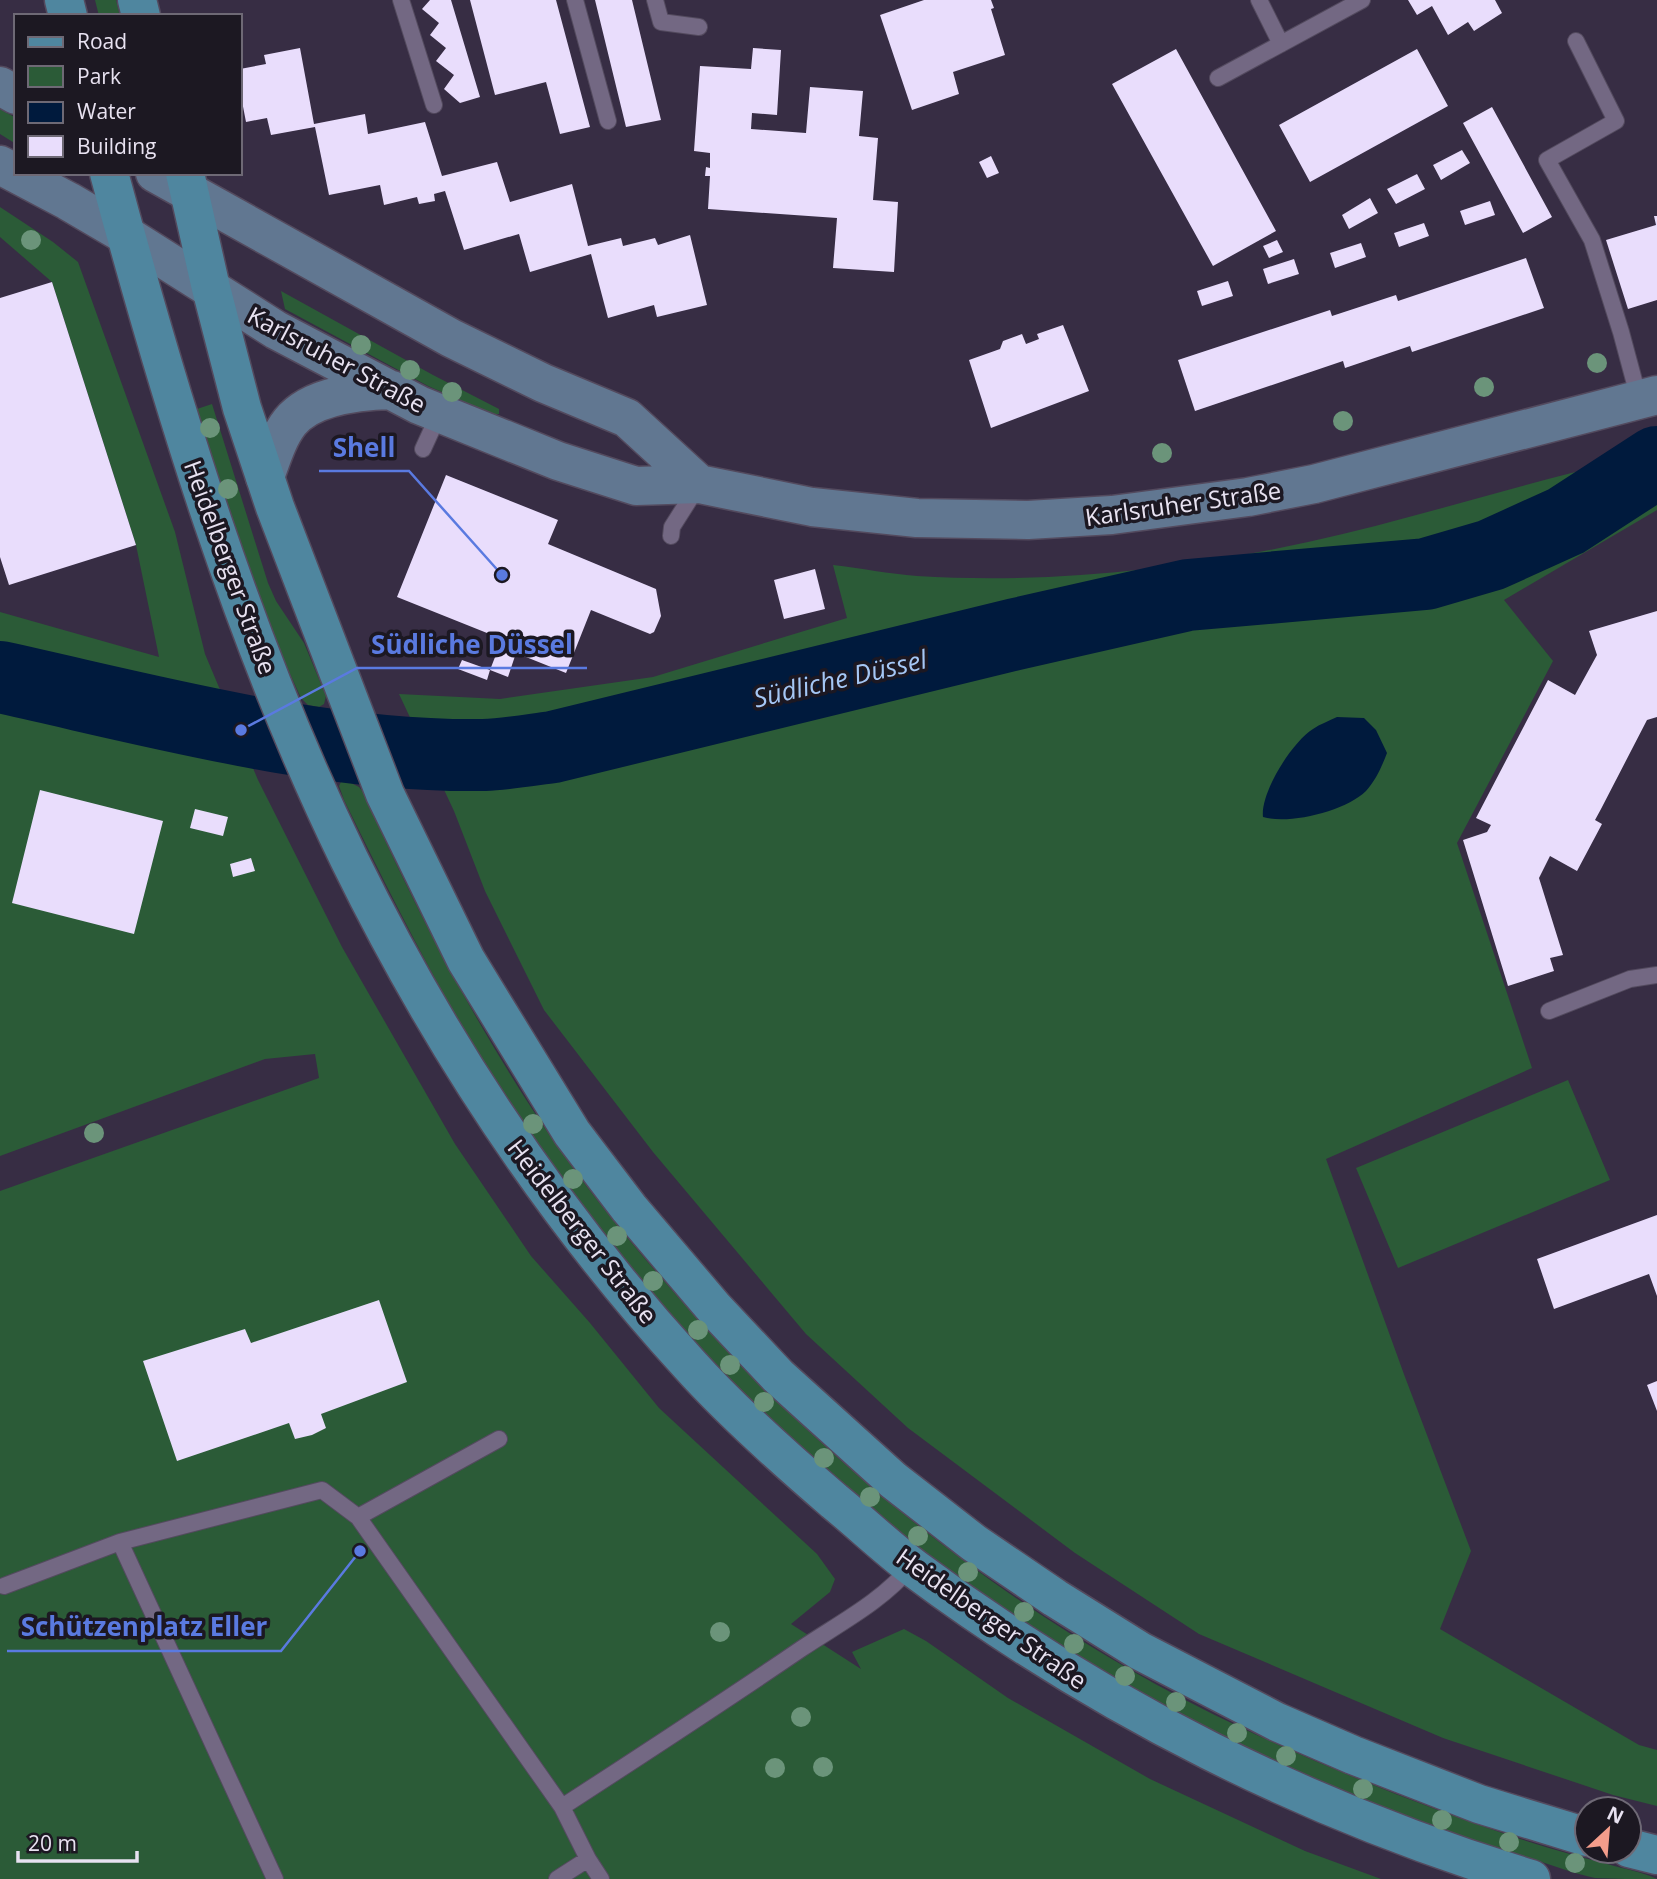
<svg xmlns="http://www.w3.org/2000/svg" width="1657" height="1879" viewBox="0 0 1657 1879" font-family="'Open Sans',sans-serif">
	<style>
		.green { fill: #2b5b37 }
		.water { fill: #001a3d }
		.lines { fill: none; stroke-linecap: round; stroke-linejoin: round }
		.river { stroke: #001a3d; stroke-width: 72 }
		.building { fill: #e9ddfc }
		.service-casing { stroke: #534a5e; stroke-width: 18 }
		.secondary-casing { stroke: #534a5e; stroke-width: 41 }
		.primary-casing { stroke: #534a5e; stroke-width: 41 }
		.service { stroke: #736883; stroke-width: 16 }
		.secondary { stroke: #617791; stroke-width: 38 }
		.primary { stroke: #4f869f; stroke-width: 38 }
		.tree { fill: #6b947a }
		.labels { text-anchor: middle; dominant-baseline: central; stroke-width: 7; stroke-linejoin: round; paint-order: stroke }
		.street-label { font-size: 24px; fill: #e8e2f1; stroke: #1c1822 }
		.water-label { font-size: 26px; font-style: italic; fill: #a5c7f5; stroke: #1c1822 }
		.leader { fill: none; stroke: #5a7ae0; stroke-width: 2.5 }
		.callout-dot { fill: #5a7ae0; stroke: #1c1822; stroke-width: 2.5 }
		.callout-label { font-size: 26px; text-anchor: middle; font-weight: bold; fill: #5a7ae0; stroke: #1c1822; stroke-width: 7; stroke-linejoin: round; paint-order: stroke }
	</style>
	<rect width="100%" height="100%" fill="#372d44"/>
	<path class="green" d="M95,0H116L120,16H99Z
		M0,109L16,118V144L0,134Z
		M0,207L53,242L78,262L175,532L205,654L258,780L342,947L455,1144L531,1256L590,1323L659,1408L817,1554L835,1579L830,1592L791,1624L861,1669L852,1652L904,1629L926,1641L1008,1698L1150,1779L1305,1851L1381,1879H0V1191L319,1078L315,1054L265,1059L0,1156V612L159,657L136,545L52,282L0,237Z
		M281,291L433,375L499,409V414H492L428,386L285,309Z
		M212,404L268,583L276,601L304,643L326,696L324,704L319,707L308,705L301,698C257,605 226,508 197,409Z
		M1621,461L1657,477V510L1504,600L1553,661L1457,843L1532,1068L1326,1159L1405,1377L1471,1551L1440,1629L1639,1745L1657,1750V1806L1613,1795L1443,1738L1199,1634L1075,1553L908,1428L806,1334L653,1152L544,1010L485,891L454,811L399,694L500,699L653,677L847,618L833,565C861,568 889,574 917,576C1047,584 1181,570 1308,542C1413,519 1516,485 1621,461Z
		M347,781L359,787L363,792C414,906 469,1013 538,1118C585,1189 640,1255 697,1318C852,1488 1035,1631 1244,1729C1332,1770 1422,1806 1514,1837C1545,1847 1576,1856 1607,1864C1624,1869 1643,1872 1657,1879C1637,1879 1614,1879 1595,1878C1575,1874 1555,1866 1535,1860C1473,1841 1411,1818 1351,1794C1119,1702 907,1559 732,1383C657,1308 590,1221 530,1134C457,1029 400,914 344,800L339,786L341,782Z
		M1568,1080L1610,1180L1398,1268L1356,1168Z"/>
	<path class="water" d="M1337,717L1364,718L1376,730L1387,753C1382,766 1376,780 1366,791C1346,811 1289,825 1263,817C1260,793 1292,742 1313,729C1320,724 1329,721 1337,717Z"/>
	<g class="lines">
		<path class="river" d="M0,677C159,712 320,757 484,755C507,754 530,750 553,747L1016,634L1188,595L1426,574L1491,555L1566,521L1657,462"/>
	</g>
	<path class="building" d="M430,0H451L480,97L460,103L444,89L454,75L436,61L446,48L430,35L439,23L422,9Z
		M470,0H556L590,127L560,134L546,82L495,95Z
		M595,0H632L661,120L626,127Z
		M924,0H991L994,8L991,9L1005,55L953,72L959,94L912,110L880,15Z
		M1408,0H1495L1502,13L1474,31L1468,22L1448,35L1432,6L1417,15Z
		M300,48L314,124L365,114L368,134L425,122L442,176L497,162L510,202L572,184L588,246L621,238L623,246L655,238L658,245L690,235L707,305L657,317L654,305L608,318L591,254L530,272L519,234L464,250L445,191L434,194L435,201L419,204L417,197L384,205L380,185L329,195L315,127L271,135L267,118L246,122L240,91V69L266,64L264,55Z
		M753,48L781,50L777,115L752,113L751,129L806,133L810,87L863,91L859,136L878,138L873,200L898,202L894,272L833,268L837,218L708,209L710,176H705L706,167L710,168V153L694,151L700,66L751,69Z
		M1176,49L1276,231L1213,266L1112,84Z
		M1417,49L1448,106L1310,182L1279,125Z
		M1492,107L1552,217L1523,233L1463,123Z
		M1462,150L1470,163L1441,180L1433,165Z
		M991,156L999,173L987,178L979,162Z
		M1417,174L1425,189L1396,204L1387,189Z
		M1370,198L1378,213L1349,229L1342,215Z
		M1490,201L1495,215L1465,225L1460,211Z
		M1654,216H1657V300L1628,309L1606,240L1656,225Z
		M1424,223L1429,236L1399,247L1394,233Z
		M1277,240L1283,252L1269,258L1263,246Z
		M1361,243L1366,257L1335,268L1330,253Z
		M1526,258L1544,308L1412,352L1410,346L1345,368L1343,361L1195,411L1178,360L1330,310L1332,316L1396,295L1398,301Z
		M1294,259L1299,274L1268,284L1263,269Z
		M1228,281L1233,296L1202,306L1197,291Z
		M52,282L136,545L9,585L0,557V298Z
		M1063,325L1089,391L991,428L969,360L1000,349L1003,341L1022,334L1026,344L1039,339L1037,334Z
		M446,475L558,520L548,544L656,589L661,616L654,632L650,634L591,610L566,673L516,653L508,677L490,670L502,639L397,597Z
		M815,569L825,609L784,619L774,580Z
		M1657,611V717L1647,720L1601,809L1595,820L1602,824L1577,871L1550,856L1539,878L1563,955L1550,958L1554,971L1508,986L1463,840L1487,832L1491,825L1476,818L1548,680L1575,695L1597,655L1589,631Z
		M462,660L490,670L487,680L458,669Z
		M40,790L163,821L134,934L12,903Z
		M195,809L228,817L223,836L190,828Z
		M251,858L255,871L233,877L230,864Z
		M1657,1215V1296L1649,1274L1554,1309L1537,1259Z
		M379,1300L407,1382L321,1414L326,1428L312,1435L295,1439L289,1423L177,1461L143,1361L245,1329L251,1343Z
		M1657,1381V1411L1647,1385Z"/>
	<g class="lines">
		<g class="service-casing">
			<path id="service" d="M401,0L434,105
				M575,0L608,121
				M655,0L661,22L699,27
				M1259,0L1281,44
				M1576,41L1616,121L1547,160L1592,240L1621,332L1639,399
				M1218,78L1362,0
				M423,449L439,414
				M671,536L672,527L698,486
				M1549,1011L1630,979L1657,975
				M358,1517L499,1439
				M120,1542L275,1879
				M4,1586L120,1542L322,1490L358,1517L562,1807C642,1755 722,1703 801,1649C838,1624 883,1601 911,1566
				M562,1807L588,1859L601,1879
				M557,1879L588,1859"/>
		</g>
		<g class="secondary-casing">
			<path id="secondary" d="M0,86L16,95
				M0,165L68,201L126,235L276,330L419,405L558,461L636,486L699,484L812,507L917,518L1028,520L1112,515L1248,497L1314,484L1657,395
				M155,173L451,338L543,383L627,418L699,484
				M265,477C272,458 278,437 290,422C312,395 360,391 392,390"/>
		</g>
		<g class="primary-casing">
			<path id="primary" d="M64,0L68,16
				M137,0L141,16
				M109,173C172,407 243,641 349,859C439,1043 551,1213 689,1364C732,1412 785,1459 834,1501C861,1523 887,1548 915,1569C1100,1707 1310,1812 1531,1879
				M185,173L211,288L242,408L275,507L385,794L466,960L572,1133L629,1208L714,1308L778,1376L893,1480L974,1543L1055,1598L1140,1651L1277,1722L1353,1755L1479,1804L1587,1837
				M1629,1848L1657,1855"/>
		</g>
		<use href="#service" class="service"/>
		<use href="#secondary" class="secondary"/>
		<use href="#primary" class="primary"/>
	</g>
	<g class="tree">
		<circle cx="31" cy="240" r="10"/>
		<circle cx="361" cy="345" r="10"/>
		<circle cx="1597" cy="363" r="10"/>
		<circle cx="410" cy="370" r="10"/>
		<circle cx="1484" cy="387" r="10"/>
		<circle cx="452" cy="392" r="10"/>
		<circle cx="1343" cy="421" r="10"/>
		<circle cx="210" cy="428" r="10"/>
		<circle cx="1162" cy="453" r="10"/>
		<circle cx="228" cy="489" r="10"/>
		<circle cx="533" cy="1124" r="10"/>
		<circle cx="94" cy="1133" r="10"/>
		<circle cx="573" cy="1179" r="10"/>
		<circle cx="617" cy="1236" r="10"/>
		<circle cx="653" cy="1281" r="10"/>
		<circle cx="698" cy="1330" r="10"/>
		<circle cx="730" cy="1365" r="10"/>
		<circle cx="764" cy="1402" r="10"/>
		<circle cx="824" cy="1458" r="10"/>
		<circle cx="870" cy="1497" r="10"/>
		<circle cx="918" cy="1536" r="10"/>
		<circle cx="968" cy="1572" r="10"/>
		<circle cx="1024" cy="1612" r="10"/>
		<circle cx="720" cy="1632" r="10"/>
		<circle cx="1074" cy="1644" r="10"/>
		<circle cx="1125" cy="1676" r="10"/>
		<circle cx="1176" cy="1702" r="10"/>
		<circle cx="801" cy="1717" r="10"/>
		<circle cx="1237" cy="1733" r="10"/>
		<circle cx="1286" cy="1756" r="10"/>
		<circle cx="823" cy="1767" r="10"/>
		<circle cx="775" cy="1768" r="10"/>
		<circle cx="1363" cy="1789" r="10"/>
		<circle cx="1442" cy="1820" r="10"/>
		<circle cx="1509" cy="1842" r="10"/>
		<circle cx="1575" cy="1863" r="10"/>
	</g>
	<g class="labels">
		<g class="street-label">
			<text transform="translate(337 359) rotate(28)">Karlsruher Straße</text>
			<text transform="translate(1183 503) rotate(-8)">Karlsruher Straße</text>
			<text transform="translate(231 567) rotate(70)">Heidelberger Straße</text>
			<text transform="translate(583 1231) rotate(52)">Heidelberger Straße</text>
			<text transform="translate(992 1618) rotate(35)">Heidelberger Straße</text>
		</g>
		<g class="water-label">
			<text transform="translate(840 678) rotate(-13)">Südliche Düssel</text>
		</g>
	</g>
	<path class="leader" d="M502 575L409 471H319M241 730L357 668H587M360 1551L281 1651H7"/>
	<g class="callout-dot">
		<circle cx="502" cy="575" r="7"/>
		<circle cx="241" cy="730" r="7"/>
		<circle cx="360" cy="1551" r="7"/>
	</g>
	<g class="callout-label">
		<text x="364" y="457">Shell</text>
		<text x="472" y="654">Südliche Düssel</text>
		<text x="144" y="1636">Schützenplatz Eller</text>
	</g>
	<rect x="14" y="14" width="228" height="161" fill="#1c1822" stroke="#6e6975" stroke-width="2"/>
	<rect x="28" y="37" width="35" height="10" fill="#4f869f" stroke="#6e6975" stroke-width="2"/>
	<text x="77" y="49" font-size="21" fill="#e8e2f1">Road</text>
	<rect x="28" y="66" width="35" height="21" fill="#2b5b37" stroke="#6e6975" stroke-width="2"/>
	<text x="77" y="84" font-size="21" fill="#e8e2f1">Park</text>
	<rect x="28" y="102" width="35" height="21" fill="#001a3d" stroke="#6e6975" stroke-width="2"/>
	<text x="77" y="119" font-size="21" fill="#e8e2f1">Water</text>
	<rect x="28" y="136" width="35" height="21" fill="#e9ddfc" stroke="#6e6975" stroke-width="2"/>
	<text x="77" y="154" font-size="21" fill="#e8e2f1">Building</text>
	<g transform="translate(1608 1830) rotate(26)"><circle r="33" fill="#1c1822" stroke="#6e6975" stroke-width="2"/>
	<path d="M0-5L12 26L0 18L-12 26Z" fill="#f49d8b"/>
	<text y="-10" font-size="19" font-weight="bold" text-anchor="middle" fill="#e8e2f1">N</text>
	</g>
	<path d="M18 1851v10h119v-10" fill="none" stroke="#e8e2f1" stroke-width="3.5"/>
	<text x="28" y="1851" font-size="21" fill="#e8e2f1" stroke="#1c1822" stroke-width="5" paint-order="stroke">20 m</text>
</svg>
